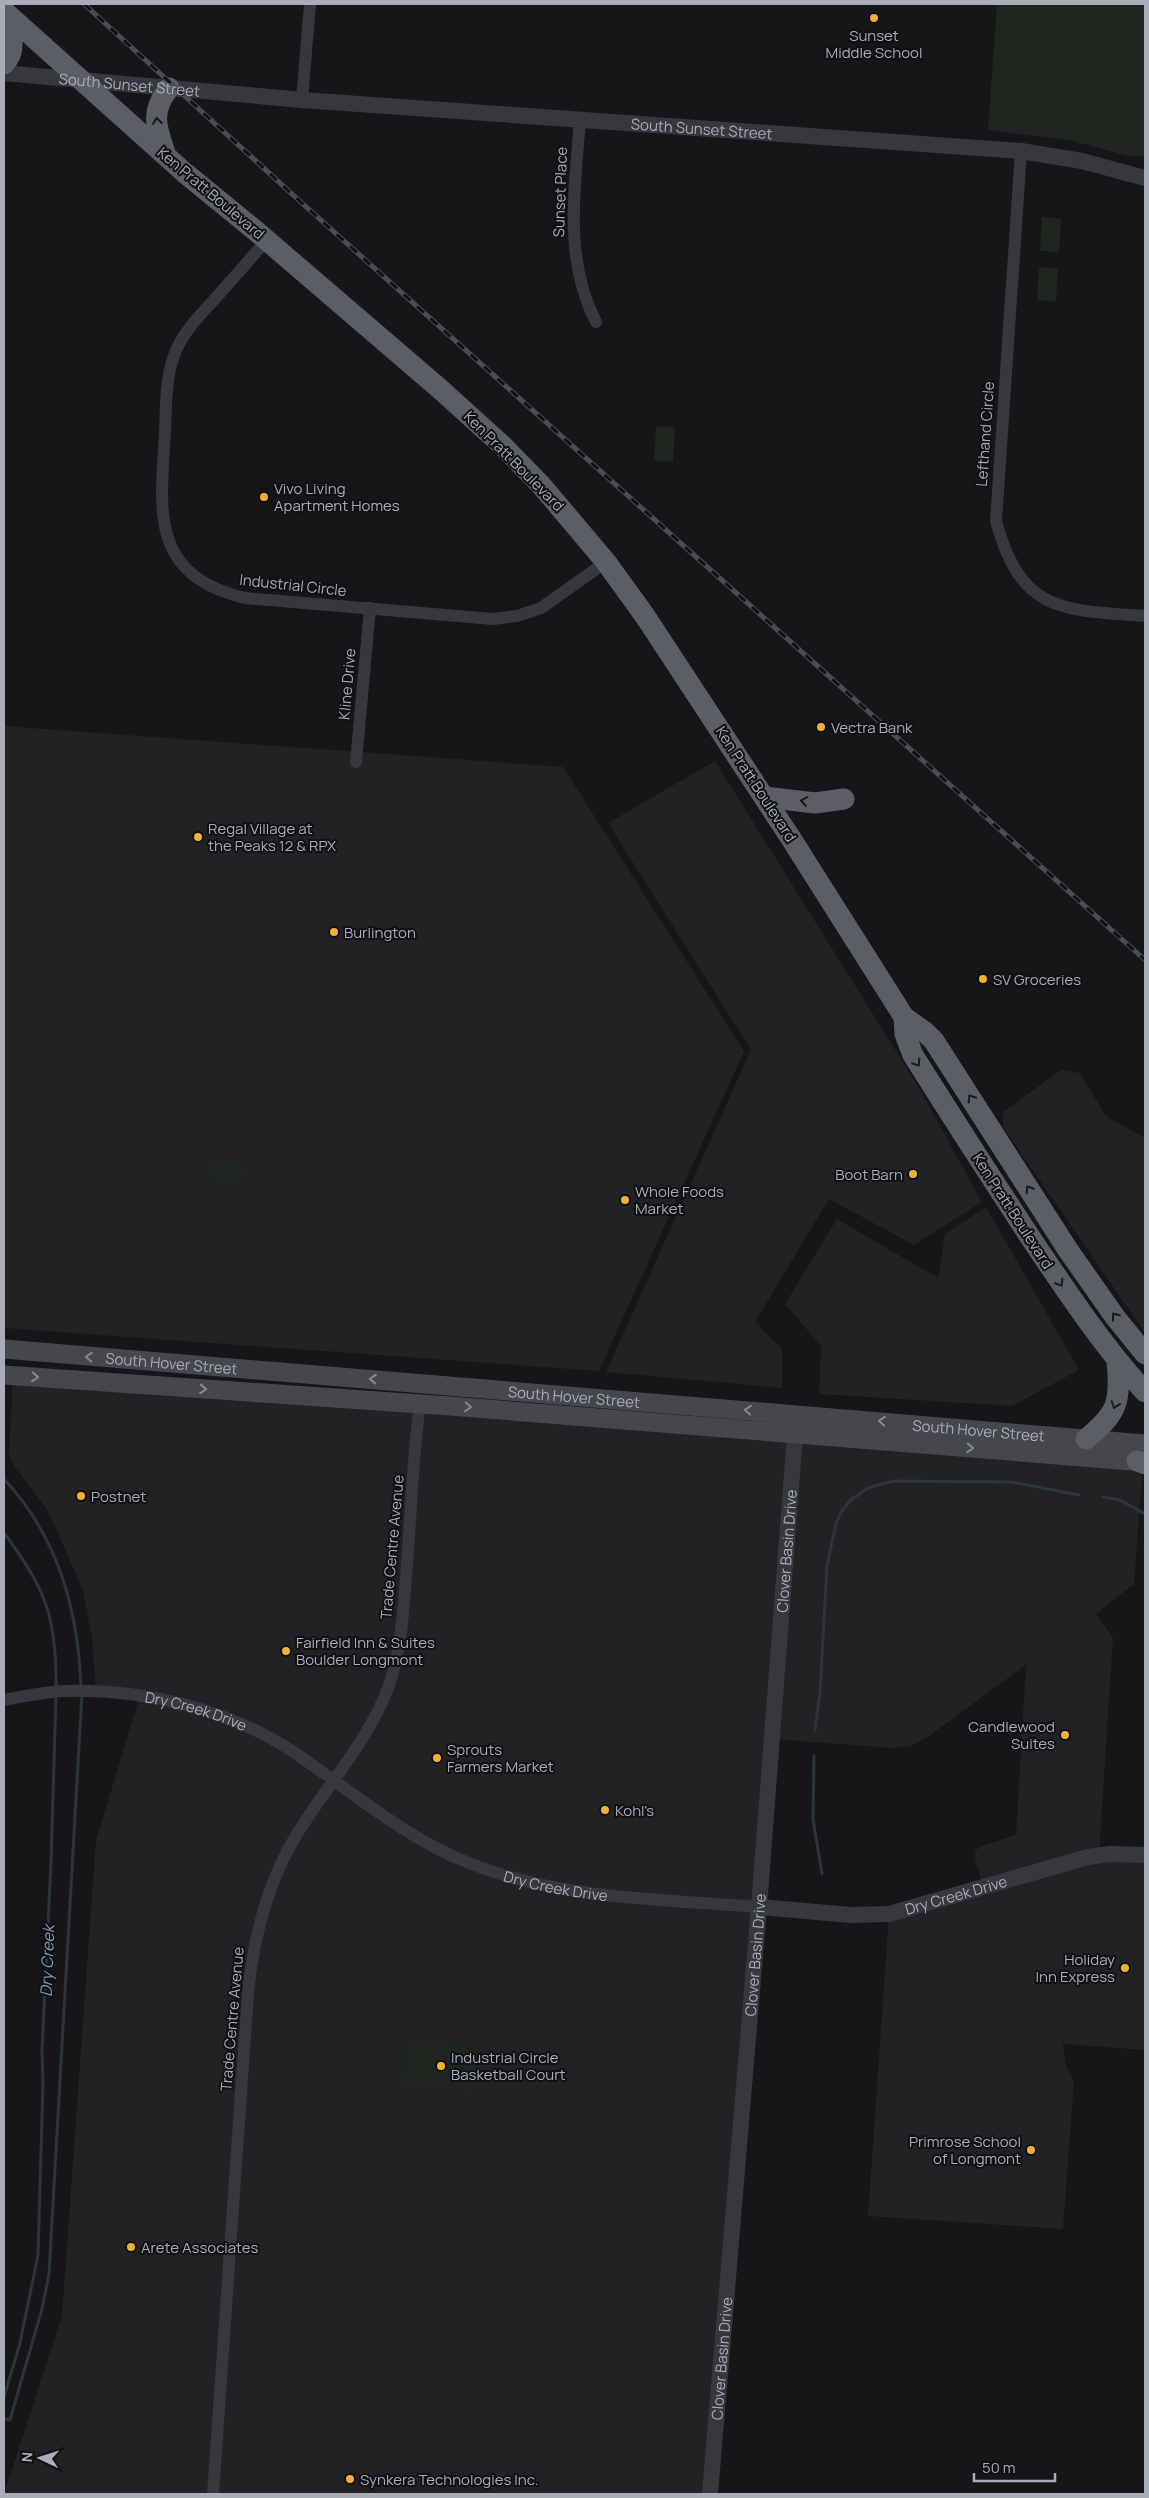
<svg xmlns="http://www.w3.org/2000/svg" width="1149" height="2498" viewBox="0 0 1149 2498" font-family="Manrope,sans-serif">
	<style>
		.built { fill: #222225 }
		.green { fill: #1e261f }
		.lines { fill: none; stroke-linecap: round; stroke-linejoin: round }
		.stream { stroke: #2c353c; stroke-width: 3 }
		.minor { stroke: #37383d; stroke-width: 12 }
		.tertiary { stroke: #37383d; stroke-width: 16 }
		.secondary { stroke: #45474d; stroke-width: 19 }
		.trunk { stroke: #5b5e65; stroke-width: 21 }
		.rail-casing { stroke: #4a4c52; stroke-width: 5 }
		.rail { stroke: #111113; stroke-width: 3; stroke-dasharray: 9; stroke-linecap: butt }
		.oneway { stroke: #18191b }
		.oneway2 { stroke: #858993 }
		.poi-dot { fill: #f2b134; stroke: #111113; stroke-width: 2 }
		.labels { text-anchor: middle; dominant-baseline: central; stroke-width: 4; stroke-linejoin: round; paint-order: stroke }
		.poi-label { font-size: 15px; fill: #a8adb8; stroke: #111113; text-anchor: start }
		.street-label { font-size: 15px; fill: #a8adb8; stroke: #111113 }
		.water-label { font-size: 16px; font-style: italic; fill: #7f9bb3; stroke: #111113 }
	</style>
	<rect width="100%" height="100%" fill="#161618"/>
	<path class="built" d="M4,726L563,767L744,1051L599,1371L4,1328Z
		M715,761L919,1088L982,1202L914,1245L829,1199L755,1322L782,1349V1388L606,1372L751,1050L608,823Z
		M1061,1070L1080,1073L1106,1116L1141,1136H1145V1333L1003,1127V1112Z
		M986,1207L1079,1370L1012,1406L819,1394L821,1346L785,1304L837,1219L938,1278L945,1234Z
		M13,1375L794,1434L710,2494H4L62,2316L96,1840L140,1696L96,1692L92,1638L83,1590L48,1511L16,1469L9,1456Z
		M796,1434L1143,1463L1134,1584L1096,1614L1113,1637L1099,1855H1145V2050L1063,2044L1066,2067L1074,2081L1063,2229L868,2216L889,1914L983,1887L975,1859V1851L981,1846L1016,1835L1026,1665L929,1736L911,1746L893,1748L772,1739Z"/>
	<path class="green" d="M997,4H1145V157L1125,155L1069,140L988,130Z
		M1042,217L1061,219L1059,252L1040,251Z
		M1039,267L1058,268L1056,302L1037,300Z
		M656,426L675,427L673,462L654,461Z
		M210,1162L245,1165L243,1182L209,1179Z
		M406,2041L478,2046L475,2092L403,2087Z"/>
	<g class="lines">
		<path class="stream" d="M4,1479C58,1537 78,1609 81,1687
			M1103,1497L1120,1500L1145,1514
			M4,1533C46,1588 57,1619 56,1689
			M815,1730L820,1692L827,1565L836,1524L841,1512L852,1499L868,1488L893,1481L1012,1482L1079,1495
			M814,1756L813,1819L822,1874
			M4,2397L20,2343L38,2255L43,2083L42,2050L51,1862L56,1695
			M4,2419L10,2420L42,2309L49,2274L82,1693"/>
		<g class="minor">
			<path d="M302,100L310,4"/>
			<path d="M580,120C575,188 563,258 596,322"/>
			<path d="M1021,151L996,521C1021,613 1062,610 1145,616"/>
			<path d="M267,240C249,260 232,280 214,300C201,314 188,327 179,344C165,371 166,404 165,433C160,512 150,575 245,598L493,619L517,616L541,608L606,562"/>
			<path d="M356,762L370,608"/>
			<path id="s1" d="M4,1700C24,1696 44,1692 64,1691C145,1689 231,1709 298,1755C354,1793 405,1838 469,1863C561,1900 662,1899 759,1907"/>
			<path d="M213,2494L248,1993C254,1933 269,1876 302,1826C331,1781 369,1739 388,1688C401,1652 403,1615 406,1577C411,1519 412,1461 420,1404"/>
		</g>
		<g class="tertiary">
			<path id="s2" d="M4,73L302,100L1021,151L1082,161L1145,178"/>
			<path id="s3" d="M759,1907L851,1915L889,1914L1088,1857L1110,1854L1145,1855"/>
			<path id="s4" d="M710,2494L759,1907L796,1422"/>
		</g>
		<g class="secondary">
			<path id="s5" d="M4,1349L1145,1444"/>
			<path d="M4,1375L450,1406L1145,1462"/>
		</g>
		<path class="trunk" d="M4,11L185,173L256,231L440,389L503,446L541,485L606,562L645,616L792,840L904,1017L925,1032L934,1041L1068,1250L1115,1317L1145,1354
			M4,16C11,33 18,50 4,64
			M166,156C157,128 149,113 169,88
			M764,797L815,803L844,799
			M904,1017L905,1034L913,1055C952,1117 992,1179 1032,1240C1068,1293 1102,1345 1145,1392
			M1086,1439C1118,1413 1121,1402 1117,1361
			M1137,1461L1145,1464"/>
		<g class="rail-casing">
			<path id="rail" d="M84,4L303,204L1145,960"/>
		</g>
		<use href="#rail" class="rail"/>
	</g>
	<defs><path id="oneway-chevron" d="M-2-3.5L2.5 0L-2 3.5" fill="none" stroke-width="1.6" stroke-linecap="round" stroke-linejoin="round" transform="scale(1.25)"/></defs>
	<g class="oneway">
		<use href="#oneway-chevron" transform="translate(157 121) rotate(-97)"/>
		<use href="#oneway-chevron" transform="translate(804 801) rotate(-171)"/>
		<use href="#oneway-chevron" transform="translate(917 1063) rotate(57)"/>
		<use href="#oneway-chevron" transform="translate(971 1098) rotate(-123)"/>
		<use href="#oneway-chevron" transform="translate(1029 1189) rotate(-123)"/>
		<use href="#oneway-chevron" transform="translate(1060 1283) rotate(57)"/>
		<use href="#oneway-chevron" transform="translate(1115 1316) rotate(-127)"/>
		<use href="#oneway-chevron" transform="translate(1115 1405) rotate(109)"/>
	</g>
	<g class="oneway2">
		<use href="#oneway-chevron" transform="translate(89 1357) rotate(-176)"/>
		<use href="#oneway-chevron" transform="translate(35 1377) rotate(5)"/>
		<use href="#oneway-chevron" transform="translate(373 1379) rotate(-175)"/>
		<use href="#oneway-chevron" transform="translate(203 1389) rotate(4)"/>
		<use href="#oneway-chevron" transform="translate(468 1407) rotate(5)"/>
		<use href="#oneway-chevron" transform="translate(748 1410) rotate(-175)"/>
		<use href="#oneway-chevron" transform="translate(882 1421) rotate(-175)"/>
		<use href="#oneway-chevron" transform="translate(970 1448) rotate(4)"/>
	</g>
	<g class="poi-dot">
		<circle cx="874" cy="18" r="5"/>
		<circle cx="264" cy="497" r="5"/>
		<circle cx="821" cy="727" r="5"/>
		<circle cx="198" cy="837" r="5"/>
		<circle cx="334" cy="932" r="5"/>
		<circle cx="983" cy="979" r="5"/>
		<circle cx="913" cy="1174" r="5"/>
		<circle cx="625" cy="1200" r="5"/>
		<circle cx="81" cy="1496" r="5"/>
		<circle cx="286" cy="1651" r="5"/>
		<circle cx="1065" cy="1735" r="5"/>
		<circle cx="437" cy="1758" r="5"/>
		<circle cx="605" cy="1810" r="5"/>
		<circle cx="1125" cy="1968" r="5"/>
		<circle cx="441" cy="2066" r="5"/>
		<circle cx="1031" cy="2150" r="5"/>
		<circle cx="131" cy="2247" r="5"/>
		<circle cx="350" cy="2479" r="5"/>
	</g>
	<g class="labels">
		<g class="poi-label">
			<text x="874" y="35" text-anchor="middle">Sunset<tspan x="874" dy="17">Middle School</tspan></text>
			<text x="274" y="488">Vivo Living<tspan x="274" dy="17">Apartment Homes</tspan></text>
			<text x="831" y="727">Vectra Bank</text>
			<text x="208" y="828">Regal Village at<tspan x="208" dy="17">the Peaks 12 &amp; RPX</tspan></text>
			<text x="344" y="932">Burlington</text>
			<text x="993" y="979">SV Groceries</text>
			<text x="903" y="1174" text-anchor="end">Boot Barn</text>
			<text x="635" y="1191">Whole Foods<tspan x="635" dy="17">Market</tspan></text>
			<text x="91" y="1496">Postnet</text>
			<text x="296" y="1642">Fairfield Inn &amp; Suites<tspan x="296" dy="17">Boulder Longmont</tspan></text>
			<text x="1055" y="1726" text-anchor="end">Candlewood<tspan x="1055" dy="17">Suites</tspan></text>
			<text x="447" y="1749">Sprouts<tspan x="447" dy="17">Farmers Market</tspan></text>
			<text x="615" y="1810">Kohl's</text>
			<text x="1115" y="1959" text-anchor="end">Holiday<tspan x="1115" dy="17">Inn Express</tspan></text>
			<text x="451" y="2057">Industrial Circle<tspan x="451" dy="17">Basketball Court</tspan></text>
			<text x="1021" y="2141" text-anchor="end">Primrose School<tspan x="1021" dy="17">of Longmont</tspan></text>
			<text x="141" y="2247">Arete Associates</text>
			<text x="360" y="2479">Synkera Technologies Inc.</text>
		</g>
		<g class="street-label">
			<text stroke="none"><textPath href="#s2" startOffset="126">South Sunset Street</textPath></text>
			<text stroke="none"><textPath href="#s2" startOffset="700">South Sunset Street</textPath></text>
			<text transform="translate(560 192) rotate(-88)">Sunset Place</text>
			<text transform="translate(211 193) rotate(40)">Ken Pratt Boulevard</text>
			<text transform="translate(985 434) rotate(-86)">Lefthand Circle</text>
			<text transform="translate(514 461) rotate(45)">Ken Pratt Boulevard</text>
			<text transform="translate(293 585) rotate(6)">Industrial Circle</text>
			<text transform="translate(347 684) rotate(-85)">Kline Drive</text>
			<text transform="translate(756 784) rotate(57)">Ken Pratt Boulevard</text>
			<text transform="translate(1013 1211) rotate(57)">Ken Pratt Boulevard</text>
			<text stroke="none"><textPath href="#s5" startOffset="168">South Hover Street</textPath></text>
			<text stroke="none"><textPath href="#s5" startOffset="572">South Hover Street</textPath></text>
			<text stroke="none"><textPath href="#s5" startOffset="978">South Hover Street</textPath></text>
			<text transform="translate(392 1547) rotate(-85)">Trade Centre Avenue</text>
			<text stroke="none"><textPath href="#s4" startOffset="946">Clover Basin Drive</textPath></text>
			<text stroke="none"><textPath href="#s1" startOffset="195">Dry Creek Drive</textPath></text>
			<text stroke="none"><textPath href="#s1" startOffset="600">Dry Creek Drive</textPath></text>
			<text stroke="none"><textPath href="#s3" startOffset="200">Dry Creek Drive</textPath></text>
			<text stroke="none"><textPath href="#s4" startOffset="541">Clover Basin Drive</textPath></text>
			<text transform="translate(232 2019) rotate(-85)">Trade Centre Avenue</text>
			<text stroke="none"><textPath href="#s4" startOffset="136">Clover Basin Drive</textPath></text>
		</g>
		<g class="water-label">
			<text transform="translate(47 1961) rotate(-88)">Dry Creek</text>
		</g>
	</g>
	<rect width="1149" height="2498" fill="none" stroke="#a8adb8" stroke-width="10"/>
	<g transform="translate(40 2458) rotate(274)" stroke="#111113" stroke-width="4" paint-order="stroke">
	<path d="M0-4L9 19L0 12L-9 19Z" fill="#a8adb8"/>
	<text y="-8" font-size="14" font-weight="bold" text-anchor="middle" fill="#a8adb8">N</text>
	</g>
	<path d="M974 2473v8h81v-8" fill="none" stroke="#a8adb8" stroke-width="2.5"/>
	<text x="982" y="2473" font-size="15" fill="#a8adb8" stroke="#111113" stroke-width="4" paint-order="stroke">50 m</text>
</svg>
